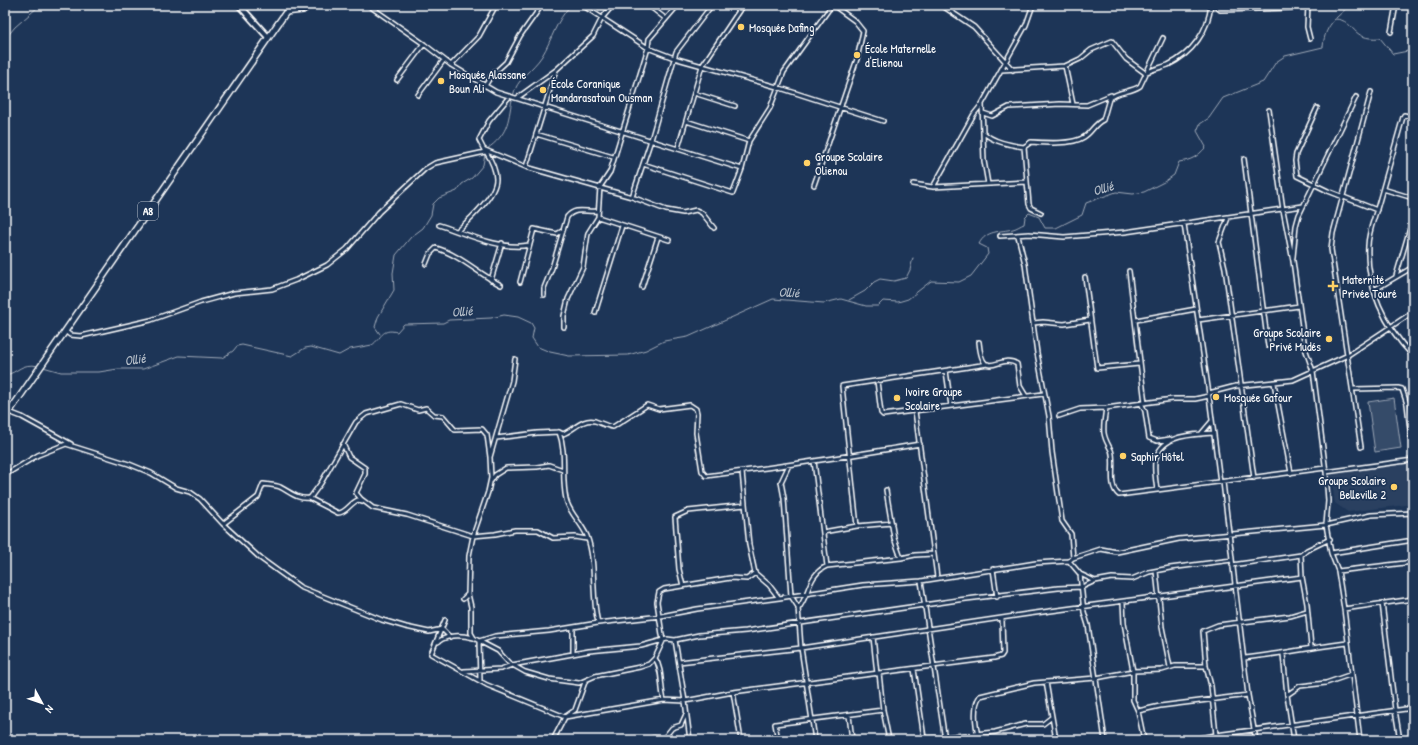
<svg xmlns="http://www.w3.org/2000/svg" width="1418" height="745" viewBox="0 0 1418 745" font-family="'Patrick Hand',sans-serif">
	<style>
		.built { fill: #2a4161 }
		.green { fill: #364b69; stroke: #9aa5b4 }
		.lines { fill: none; stroke-linecap: round; stroke-linejoin: round }
		.stream { stroke: #a0aab8; stroke-width: 1 }
		.street-casing { stroke: #fff; stroke-width: 6 }
		.secondary-casing { stroke: #fff; stroke-width: 8 }
		.primary-casing { stroke: #fff; stroke-width: 8 }
		.street { stroke: #1d3557; stroke-width: 3 }
		.secondary { stroke: #1d3557; stroke-width: 4.5 }
		.primary { stroke: #1d3557; stroke-width: 5 }
		.poi-dot { fill: #ffd166; stroke: #1d3557; stroke-width: 1.5 }
		.labels { text-anchor: middle; dominant-baseline: central; stroke-width: 3.5; stroke-linejoin: round; paint-order: stroke }
		.shield { fill: #1d3557; stroke: #bbc2cd; stroke-width: 1 }
		.shield-label { font-size: 11px; font-weight: bold; fill: #fff }
		.poi-label { font-size: 12px; fill: #fff; stroke: #1d3557; text-anchor: start }
		.water-label { font-size: 13px; font-style: italic; fill: #b8c0ca; stroke: #1d3557 }
	</style>
	<rect width="100%" height="100%" fill="#1d3557"/>
	<filter id="ink" filterUnits="userSpaceOnUse"><feTurbulence type="fractalNoise" baseFrequency=".025" numOctaves="2"/><feDisplacementMap in="SourceGraphic" scale="8" xChannelSelector="R" yChannelSelector="G"/><feConvolveMatrix kernelMatrix="1 2 1 2 8 2 1 2 1" color-interpolation-filters="sRGB"/></filter>
	<g filter="url(#ink)">
		<path class="built" d="M1410,463L1413,483V504L1348,512L1335,503L1331,474Z"/>
		<path class="green" d="M1394,398L1401,448L1375,452L1368,402Z"/>
		<g class="lines">
			<path class="stream" d="M1336,18L1350,5
				M5,39L15,27L38,7L53,5
				M513,96C516,79 533,70 542,56C553,38 555,22 571,5
				M487,149C508,134 508,123 512,99
				M849,300L865,291L874,282L880,279L894,281L906,278L910,270L913,258
				M380,334L375,327L378,317L394,290L393,273L396,255L411,237L423,228L431,215L433,204L439,198L457,191L462,184L472,178L483,165L485,154
				M43,367L61,372H99L118,369H143L179,356L222,358L233,351L237,346L242,345L292,356L305,348L311,347L339,355L350,349L372,345C382,338 381,328 397,332L404,324L443,323L449,320L491,318L504,315L518,317L531,323L534,328L532,338L538,347L550,352L569,356L628,355L646,350L664,341L688,337L773,299L824,303L841,299L866,306H878L883,301L898,302L908,299L931,281L959,282L971,276L988,254L987,248L979,244C986,230 1000,232 1013,229C1017,228 1021,225 1024,224L1025,217L1029,213L1039,217L1045,228H1056L1082,215L1086,203L1116,192L1133,194L1144,192L1164,182L1174,175L1179,162C1192,160 1197,157 1206,147L1197,131L1200,124L1209,118L1223,98L1263,82L1276,62L1285,56L1323,47C1324,35 1327,28 1335,19C1356,20 1350,41 1380,38L1393,54L1413,50
				M5,375C19,373 20,362 39,366"/>
			<g class="street-casing">
				<path id="street" d="M368,5L424,44L451,65L496,92L742,169
					M582,5L648,48L674,58L777,87L883,121
					M648,5L666,19
					M941,5L974,27L1013,70
					M1215,5L1220,10L1292,8
					M1308,5L1307,27L1310,39
					M285,13L303,11L311,5
					M1391,32L1396,5
					M451,65L479,36L496,5
					M1065,66L1073,104
					M1001,70L1065,66L1080,59L1091,50L1112,41L1126,59L1145,73C1153,69 1160,68 1168,65C1193,53 1208,31 1211,5
					M397,80L424,44
					M485,86L491,76L506,62L520,36L542,5
					M694,93L735,106
					M418,95L444,60
					M517,98L556,70L593,36L602,18L613,5
					M1317,108L1296,154L1295,161L1297,176L1328,191L1377,210
					M1269,110L1283,210L1293,261L1305,348L1313,371L1326,472L1328,501L1326,525L1331,553L1338,571L1344,609L1360,740
					M983,113L992,116L1009,107L1060,104L1087,105L1111,95
					M1413,117L1404,115L1403,117C1395,146 1387,174 1379,202C1375,217 1368,232 1368,246C1366,287 1385,327 1413,356
					M686,121L749,141
					M983,132C992,142 1011,145 1024,147L1031,142C1045,143 1072,145 1084,137C1092,132 1094,124 1103,120L1109,99C1119,90 1130,93 1140,86L1163,38
					M536,134L613,157
					M1024,147L1029,204L1031,208L1041,213
					M678,148L702,66L743,5
					M485,152V150L526,167L632,197L666,210L683,213L696,210L702,213L714,228
					M1244,159L1268,346
					M643,164L733,193L742,169L749,141L770,108L784,72L832,5
					M526,167L556,70
					M913,184L933,187L1026,182
					M988,184L984,161L982,104L1026,25L1033,5
					M814,185L857,59L863,31L855,21L833,5
					M933,187L974,114L982,104
					M1383,189L1413,198
					M632,197L651,140L676,52L712,5
					M598,217L669,240
					M1228,218L1219,242L1225,268L1254,478
					M1184,224L1209,394
					M439,225C464,233 502,251 529,245
					M457,231C469,220 496,196 496,179C496,169 490,158 485,150
					M1000,236L1029,234L1064,237L1125,232L1303,206
					M1293,257L1296,226L1299,215L1356,97
					M426,264L430,254L436,248C460,255 479,274 501,285
					M1129,271L1145,403
					M1396,276L1413,218
					M1085,277L1097,368L1139,364
					M491,280L502,243
					M520,282L534,229L557,234L562,231
					M642,287L658,237
					M1374,290L1413,267
					M544,295V288L552,268L567,217C576,206 587,213 598,211
					M595,313L622,226
					M1136,320L1196,309
					M1198,320L1299,306
					M1033,323L1043,322L1064,324L1090,320
					M564,327V316L568,299L583,267L588,233L598,217L600,187L610,172L648,48L649,39L678,5
					M65,331L70,335L81,336L151,320L201,302L234,293L272,289L296,280L327,265L347,249L379,212L425,169L435,163L485,152L479,140L489,121L509,97
					M979,342C983,385 999,352 1017,364L1020,386L1026,396
					M946,371L951,406
					M877,381L881,413L883,415L1043,394
					M1274,383L1291,473
					M1354,389L1398,388L1402,389L1407,404L1413,455
					M1209,393L1236,386L1293,380L1348,355L1413,312
					M1141,403L1145,411L1149,438L1157,441L1170,439
					M1106,408C1105,416 1103,425 1104,433C1105,440 1108,444 1111,450C1116,462 1107,486 1119,495L1325,468
					M915,411L937,577
					M9,412L22,417L71,444
					M1059,416L1080,409L1106,408L1173,399H1195L1209,396L1220,482
					M559,432L563,434C574,430 582,418 595,421C601,423 606,426 613,427L647,405L659,409L690,405L696,409L697,413L696,433L702,471L706,476C778,467 849,456 920,444
					M1201,434L1212,421
					M496,438L537,433L559,432C567,453 561,477 566,499C569,513 581,522 587,536C597,563 591,595 598,623
					M343,444L349,457L365,468V474L356,493L361,499L373,508L407,515L473,536L495,534L515,530H538L553,538L575,537L587,539
					M1361,447L1331,249L1333,233L1371,92
					M814,461L827,566
					M789,465L781,482L784,498L791,596L798,607L801,648L815,740
					M742,472L749,545L755,573L769,585L779,598L863,585L921,581L1036,563L1069,561L1073,558L1071,534L1062,521L1052,452L1049,416L1037,353L1025,264L1018,236
					M1326,472L1413,460
					M5,475L38,455L66,444L129,464L151,473L176,488L190,492L200,499L223,524L260,558L300,587L382,620L406,627L429,632L442,629L450,637
					M491,481L495,475L506,468L537,467L549,465L563,470
					M1223,482L1248,695L1256,740
					M886,490L894,538L901,558L915,555L933,554
					M1157,490C1156,482 1154,471 1155,462C1160,434 1191,435 1213,433
					M309,498L338,513C346,513 350,503 358,500L362,502
					M5,503L7,510L5,513
					M223,524L258,497L263,484C268,485 275,485 280,487C290,492 298,500 310,498L321,483L356,422L366,414L401,404L418,410L426,408L434,415L443,416L455,430L482,429L487,435L490,457
					M857,526L892,523
					M823,532L857,526L842,386L988,364
					M1331,553L1407,541
					M1073,558L1101,549L1117,552L1179,539L1326,525L1371,515L1413,513
					M1069,561L1080,574L1084,612L1088,625L1105,740
					M1232,565L1301,555
					M993,569L997,597
					M1156,571L1162,627L1170,667
					M1338,571L1413,562
					M1080,574L1095,581L1112,578L1132,579L1149,572L1170,568L1232,560
					M921,581L945,740
					M683,586L679,569L675,517L688,511L745,505
					M463,599L468,594
					M1123,602L1124,623L1133,671L1162,670L1175,666H1206
					M1382,603L1395,710L1400,740
					M798,609C810,595 807,575 827,566L901,558
					M1344,609L1413,599
					M445,620L431,654L487,685L565,717L664,700L685,701L733,692L994,658L1001,656L1003,653L1002,619
					M873,637L877,674
					M675,640L685,701L690,740
					M479,641L498,651L509,663L525,672L549,679L579,683L595,676L640,667L649,664L655,658L663,641L657,602L659,592L664,589L730,578L747,579L755,573
					M479,641L495,636L549,631L598,623L661,616L697,609L779,598
					M438,642C448,634 462,635 474,638
					M1311,647L1307,604L1302,577L1301,555L1307,550L1330,539
					M573,654V628
					M1283,654L1287,695
					M655,658C663,670 660,686 664,700
					M1245,658C1280,654 1313,647 1348,643
					M679,662L801,648L1028,614L1302,577
					M914,669L924,738
					M464,671L501,669L512,665L589,651L641,646L667,639L675,640L699,635L746,631L958,600L1058,588L1082,587L1095,581
					M879,673L883,710L889,740
					M480,681L479,641L474,638L471,633V607L468,594L469,556L473,536L488,492L491,478L490,457L512,381L515,359
					M1046,682L1056,740
					M733,692L741,740
					M849,715L852,740
					M1216,735L1211,686L1206,666L1203,631L1218,625L1290,616L1307,611
					M553,740L565,717L575,710L585,682
					M650,740L653,738H664L672,728L681,725L686,714
					M778,740L775,724L883,710
					M913,740L995,732L1026,724H1043L1052,717
					M979,740C976,728 972,707 980,696L1034,683L1096,678L1133,671V700L1138,711
					M1144,740L1138,711L1160,706L1248,695
					M1188,740L1216,735L1413,708
					M1294,740L1287,695L1300,686L1326,683L1352,674"/>
			</g>
			<g class="secondary-casing">
				<path id="secondary" d="M239,5L268,37"/>
			</g>
			<g class="primary-casing">
				<path id="primary" d="M5,418L291,5"/>
			</g>
			<use href="#street" class="street"/>
			<use href="#secondary" class="secondary"/>
			<use href="#primary" class="primary"/>
		</g>
	</g>
	<g class="poi-dot">
		<circle cx="741" cy="27" r="4"/>
		<circle cx="857" cy="55" r="4"/>
		<circle cx="441" cy="81" r="4"/>
		<circle cx="543" cy="90" r="4"/>
		<circle cx="807" cy="163" r="4"/>
		<path d="M1331 280h4v4h4v4h-4v4h-4v-4h-4v-4h4z"/>
		<circle cx="1329" cy="339" r="4"/>
		<circle cx="1216" cy="397" r="4"/>
		<circle cx="897" cy="398" r="4"/>
		<circle cx="1123" cy="456" r="4"/>
		<circle cx="1394" cy="487" r="4"/>
	</g>
	<g class="labels">
		<rect class="shield" x="138" y="202" width="20" height="18" rx="3"/>
		<g class="shield-label">
			<text x="148" y="211">A8</text>
		</g>
		<g class="poi-label">
			<text x="749" y="27">Mosquée Dafing</text>
			<text x="865" y="48">École Maternelle<tspan x="865" dy="14">d'Elienou</tspan></text>
			<text x="449" y="74">Mosquée Alassane<tspan x="449" dy="14">Boun Ali</tspan></text>
			<text x="551" y="83">École Coranique<tspan x="551" dy="14">Mandarasatoun Ousman</tspan></text>
			<text x="815" y="156">Groupe Scolaire<tspan x="815" dy="14">Olienou</tspan></text>
			<text x="1342" y="279">Maternité<tspan x="1342" dy="14">Privée Touré</tspan></text>
			<text x="1321" y="332" text-anchor="end">Groupe Scolaire<tspan x="1321" dy="14">Privé Mudés</tspan></text>
			<text x="905" y="391">Ivoire Groupe<tspan x="905" dy="14">Scolaire</tspan></text>
			<text x="1224" y="397">Mosquée Gafour</text>
			<text x="1131" y="456">Saphir Hôtel</text>
			<text x="1386" y="480" text-anchor="end">Groupe Scolaire<tspan x="1386" dy="14">Belleville 2</tspan></text>
		</g>
		<g class="water-label">
			<text transform="translate(1103 188) rotate(-17)">Ollié</text>
			<text transform="translate(789 292) rotate(3)">Ollié</text>
			<text transform="translate(462 311) rotate(-4)">Ollié</text>
			<text transform="translate(135 359) rotate(-8)">Ollié</text>
		</g>
	</g>
	<rect width="1418" height="745" fill="none" stroke="#1d3557" stroke-width="20"/>
	<rect x="10" y="10" width="1398" height="725" fill="none" stroke="#fff" stroke-width="1.5" filter="url(#ink)"/>
	<g transform="translate(42 703) rotate(130)" stroke="#1d3557" stroke-width="3" paint-order="stroke">
	<path d="M0-3L7 15L0 10L-7 15Z" fill="#ffffff"/>
	<text y="-6" font-size="11" font-weight="bold" text-anchor="middle" fill="#ffffff">N</text>
	</g>
</svg>
